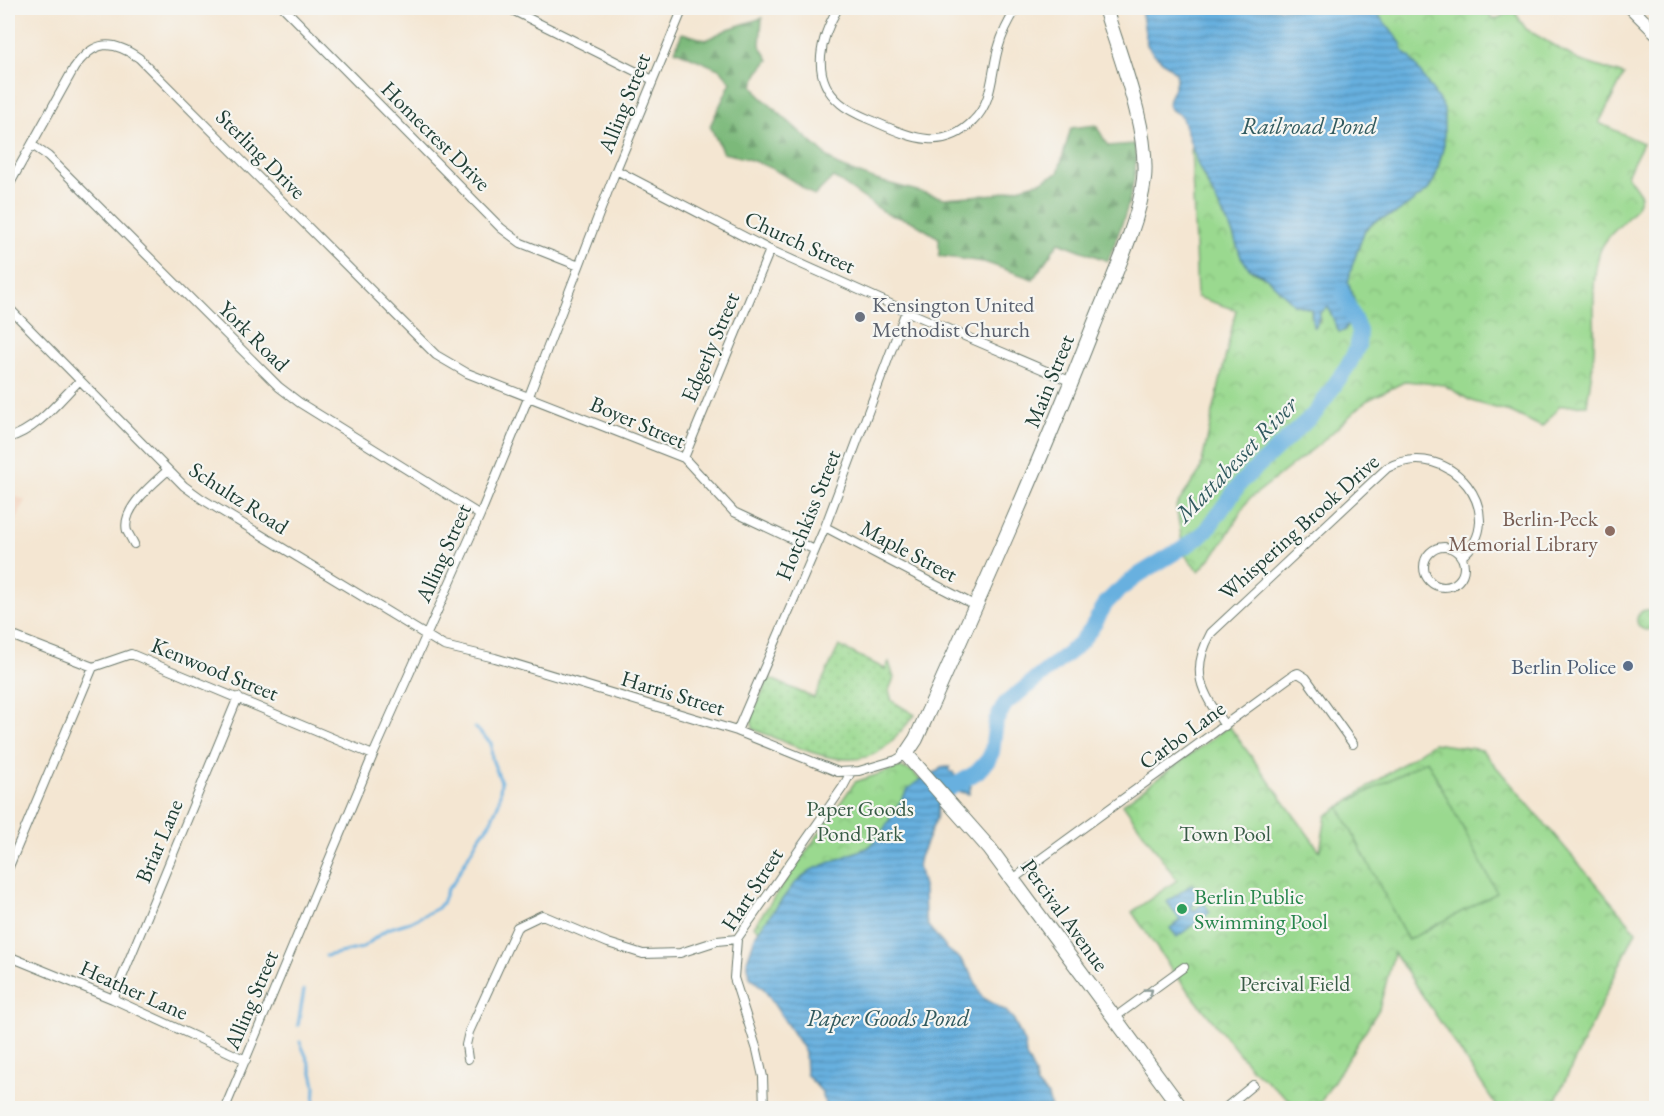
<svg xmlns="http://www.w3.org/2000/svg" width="1664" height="1116" viewBox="0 0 1664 1116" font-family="'EB Garamond',serif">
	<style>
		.built { fill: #f3d4bf }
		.grass { fill: url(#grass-dots); stroke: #5c8b62; stroke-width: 1.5 }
		.forest { fill: url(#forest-firs); stroke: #4d7b57; stroke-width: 1.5 }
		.park { fill: url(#park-crowns); stroke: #5c8b62; stroke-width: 1.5 }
		.pitch { fill: #9ad98f; stroke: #5c8b62; stroke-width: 1.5 }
		.water { fill: url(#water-rules); stroke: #43768a; stroke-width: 1.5 }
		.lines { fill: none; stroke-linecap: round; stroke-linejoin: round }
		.stream { stroke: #67b0df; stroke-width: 3 }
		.river { stroke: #67b0df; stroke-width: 16 }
		.street-casing { stroke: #6a786b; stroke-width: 10 }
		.secondary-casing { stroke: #6a786b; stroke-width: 14 }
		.primary-casing { stroke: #6a786b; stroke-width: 16 }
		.street { stroke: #fff; stroke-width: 8 }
		.secondary { stroke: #fff; stroke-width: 12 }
		.primary { stroke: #fff; stroke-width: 14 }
		.oneway { stroke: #8f9e9a }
		.worship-dot { fill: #6b7280; stroke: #f6f6f2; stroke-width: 2 }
		.education-dot { fill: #8d6e63; stroke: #f6f6f2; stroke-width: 2 }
		.service-dot { fill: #5c6f8a; stroke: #f6f6f2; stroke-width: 2 }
		.leisure-dot { fill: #2e9e5b; stroke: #f6f6f2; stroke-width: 2 }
		.labels { text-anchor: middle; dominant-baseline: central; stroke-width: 4.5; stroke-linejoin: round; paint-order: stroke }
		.street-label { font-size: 22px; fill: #1f3d34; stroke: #f6f6f2 }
		.worship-label { font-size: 22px; fill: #5b616d; stroke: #f6f6f2; text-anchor: start }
		.education-label { font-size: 22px; fill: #785e54; stroke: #f6f6f2; text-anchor: end }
		.service-label { font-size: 22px; fill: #4e5e75; stroke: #f6f6f2; text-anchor: end }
		.park-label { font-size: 22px; fill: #385c46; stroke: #f6f6f2 }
		.leisure-label { font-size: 22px; fill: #27864d; stroke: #f6f6f2; text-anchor: start }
		.water-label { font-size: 24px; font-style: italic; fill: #315a5f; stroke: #f6f6f2 }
	</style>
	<defs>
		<pattern id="grass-dots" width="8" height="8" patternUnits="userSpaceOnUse" patternTransform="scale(1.5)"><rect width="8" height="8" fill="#9ad98f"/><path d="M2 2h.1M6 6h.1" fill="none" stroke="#84bb7c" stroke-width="1.8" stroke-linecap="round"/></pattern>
		<pattern id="forest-firs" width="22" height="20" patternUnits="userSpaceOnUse" patternTransform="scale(1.5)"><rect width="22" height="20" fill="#7bb97a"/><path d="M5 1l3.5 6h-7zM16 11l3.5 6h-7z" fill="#649865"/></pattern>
		<pattern id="park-crowns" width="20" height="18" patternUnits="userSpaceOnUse" patternTransform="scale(1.5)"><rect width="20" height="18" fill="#9ad98f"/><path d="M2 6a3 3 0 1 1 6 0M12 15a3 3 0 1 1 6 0" fill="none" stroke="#84bb7c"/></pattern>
		<pattern id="water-rules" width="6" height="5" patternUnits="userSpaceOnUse" patternTransform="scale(1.5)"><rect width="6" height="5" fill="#67b0df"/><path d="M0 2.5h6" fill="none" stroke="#5490b6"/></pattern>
	</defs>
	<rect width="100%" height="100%" fill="#f6f6f2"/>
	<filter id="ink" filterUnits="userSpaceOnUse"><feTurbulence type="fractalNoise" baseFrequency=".0167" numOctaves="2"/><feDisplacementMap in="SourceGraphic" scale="12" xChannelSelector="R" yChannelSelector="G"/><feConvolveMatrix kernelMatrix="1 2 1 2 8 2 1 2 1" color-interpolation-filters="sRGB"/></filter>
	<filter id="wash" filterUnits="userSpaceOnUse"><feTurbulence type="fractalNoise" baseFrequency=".008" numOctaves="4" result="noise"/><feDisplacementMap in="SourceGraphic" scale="24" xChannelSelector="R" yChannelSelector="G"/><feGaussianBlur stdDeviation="1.35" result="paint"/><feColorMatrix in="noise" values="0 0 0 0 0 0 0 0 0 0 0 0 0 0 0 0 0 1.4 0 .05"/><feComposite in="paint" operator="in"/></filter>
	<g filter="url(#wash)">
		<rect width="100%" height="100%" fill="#f4e6d2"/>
		<path class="built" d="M8,494L25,500L8,541Z"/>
		<path class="grass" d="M1637 620a10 10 0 1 1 20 0a10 10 0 1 1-20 0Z
			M839,646L885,669L889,662L894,678L889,690L892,701L915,715C905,726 894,740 883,749C847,776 789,743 753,729L751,717L769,678L814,698Z"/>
		<path class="forest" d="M762,18L760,45L769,60L758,73L753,85L759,95L838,166L876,180L944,198L996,194L1040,182L1058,173L1071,128L1096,125L1108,146L1134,144C1142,177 1120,230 1108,261L1059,242L1033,279L984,262L939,256V238L911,221L887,214L833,177L814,196C784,173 761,160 723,153L710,126L731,82L721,70L675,50L682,33L706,40L728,29Z"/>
		<path class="park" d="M1373,8H1485L1493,20L1514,11L1526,29L1578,60L1624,75L1599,123L1643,143L1627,175L1641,195C1636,219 1606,230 1599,254C1590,284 1596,320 1594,350C1593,369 1589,387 1587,405L1560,406L1542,427L1513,413L1471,401L1444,385L1406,381L1366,401L1322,442L1248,500L1220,547L1199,571L1184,554L1176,506L1200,471L1236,310L1197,297L1191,145L1203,176L1233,234L1241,257L1252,271L1267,278L1294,304L1311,309L1312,322H1320V313L1328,307L1339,332L1346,329L1355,309L1354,298L1348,283L1352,266L1364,232L1376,221L1397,213L1428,190L1435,178L1444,145L1413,63L1403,51L1401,43Z
			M1229,726L1320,851L1326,816L1433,743L1482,750L1636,931L1552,1108H1498L1394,953L1379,1009L1317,1108H1299L1250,1067L1174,973L1132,912L1177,880L1123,804Z
			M900,767L912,771L921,781L877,843L809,872L759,930L754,926L855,782Z"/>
		<path class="pitch" d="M1427,760L1497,893L1408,940L1339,807Z"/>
		<path class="water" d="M1141,8H1373L1401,43L1403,51L1410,57L1444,108V145L1435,178L1428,190L1397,213L1375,221L1364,232L1352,266L1348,283L1356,307L1344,331L1339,332L1328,307L1320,313L1316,327H1313L1311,309L1294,304L1267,278L1248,267L1241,257L1233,234L1198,165L1181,115C1153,105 1180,92 1176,73L1153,53L1147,45Z
			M941,767H950V772H953L957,780L971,786L969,794L956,791L939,802L936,819L920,857L918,866L924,890L925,916L928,926L947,949L960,959L971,973L982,997L1006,1011L1014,1020L1025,1045L1026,1056L1035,1074L1036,1084L1048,1096L1051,1108H826L822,1092L806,1074L805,1053L800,1044L764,989L750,977L747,961L756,934L793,885L811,870L869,847L879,837L908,789L917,782L938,771Z
			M1192,884L1202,898L1191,907L1194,911L1204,903L1210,912L1177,937L1170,928L1180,920L1167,902Z"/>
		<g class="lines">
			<path class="stream" d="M326,956L362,948L387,929L410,922L438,908L442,903L447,890L453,883L478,839L490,823L499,802L501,782L492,759L491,743L475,728
				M298,1025L304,990
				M300,1042L310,1065L315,1085L314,1108"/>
			<path class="river" d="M942,793L977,772L988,760L992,752L996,721L1005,704L1077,646L1091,629L1106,603L1118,591L1140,574L1192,542L1206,531L1242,481L1316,412L1349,364L1358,346L1359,331L1343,294"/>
		</g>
	</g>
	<g filter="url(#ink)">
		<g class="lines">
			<g class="street-casing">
				<path id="street" d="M284,8L501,228L521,243L579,266
					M508,8L653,80
					M838,8C821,37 809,77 840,103C851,113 867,118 880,124C912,138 944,151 973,121C993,102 991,74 998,49C1002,34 1009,20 1017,8
					M32,145L48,156L279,387L300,403L480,515
					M616,170L770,250L906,311L1072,382
					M8,187L74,68C94,40 112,39 139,58L436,355L467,373L684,458L734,512L815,550
					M8,307L184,486L202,499L444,646L495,658L737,731L838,772L859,771L896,760L906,754
					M8,438C37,430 58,402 79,381
					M684,458L770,250
					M825,527L976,606
					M134,544C132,540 129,535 127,531C121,509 153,484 167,471
					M1424 567a20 20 0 1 1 40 0a20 20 0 1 1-40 0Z
					M8,634L93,667L131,654L373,755
					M1225,726C1202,691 1189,673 1211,633L1387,468C1451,434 1512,518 1461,557
					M737,731L825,527L906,311
					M8,869L93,667
					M1013,879L1293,675L1298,673L1306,678L1353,744
					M8,956L113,999L246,1060
					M113,999L238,697
					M1114,1018L1184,967
					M468,1059L466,1045L469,1032L517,927L542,915L608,943L643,954L680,953L717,941L737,939
					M225,1108L373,755L480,515L529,396L616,170L683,8
					M764,1108L763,1077L757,1050L734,978L737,939L843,787L851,772
					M1225,1108L1253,1085"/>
			</g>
			<g class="secondary-casing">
				<path id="secondary" d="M1631,8L1656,33"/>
			</g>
			<g class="primary-casing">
				<path id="primary" d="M1105,8C1120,57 1149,129 1144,179C1139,225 1109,286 1092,330C1038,468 977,603 916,739L906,754L990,849L1181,1108"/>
			</g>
			<use href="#street" class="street"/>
			<use href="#secondary" class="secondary"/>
			<use href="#primary" class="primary"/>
		</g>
		<defs><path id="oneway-chevron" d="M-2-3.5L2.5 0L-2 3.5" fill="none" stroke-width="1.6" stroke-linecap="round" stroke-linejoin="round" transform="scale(1.5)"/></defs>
		<use class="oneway" href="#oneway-chevron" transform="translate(1149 992) rotate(-36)"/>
	</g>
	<circle class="worship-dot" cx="860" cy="317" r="6"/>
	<circle class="education-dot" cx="1610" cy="531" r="6"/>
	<circle class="service-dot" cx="1628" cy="666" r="6"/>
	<circle class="leisure-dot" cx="1182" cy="909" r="6"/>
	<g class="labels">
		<g class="street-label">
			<text transform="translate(624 103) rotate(-68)">Alling Street</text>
			<text transform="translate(436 136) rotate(45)">Homecrest Drive</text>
			<text transform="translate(261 154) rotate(45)">Sterling Drive</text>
			<text transform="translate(800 242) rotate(25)">Church Street</text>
			<text transform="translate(254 336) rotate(45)">York Road</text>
			<text transform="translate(710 347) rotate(-67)">Edgerly Street</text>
			<text transform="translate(1049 381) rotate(-68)">Main Street</text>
			<text transform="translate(638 422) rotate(23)">Boyer Street</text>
			<text transform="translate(239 498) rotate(33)">Schultz Road</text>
			<text transform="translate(808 515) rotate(-68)">Hotchkiss Street</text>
			<text transform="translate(1299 527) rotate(-42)">Whispering Brook Drive</text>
			<text transform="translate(909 551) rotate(28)">Maple Street</text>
			<text transform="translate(443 553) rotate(-66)">Alling Street</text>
			<text transform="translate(215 669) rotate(22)">Kenwood Street</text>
			<text transform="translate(673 693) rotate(17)">Harris Street</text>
			<text transform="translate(1182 735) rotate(-36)">Carbo Lane</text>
			<text transform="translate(159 841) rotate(-67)">Briar Lane</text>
			<text transform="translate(752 889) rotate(-57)">Hart Street</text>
			<text transform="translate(1065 915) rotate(54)">Percival Avenue</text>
			<text transform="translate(134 990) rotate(24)">Heather Lane</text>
			<text transform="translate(251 1000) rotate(-67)">Alling Street</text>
		</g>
		<g class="worship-label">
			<text x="872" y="304">Kensington United<tspan x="872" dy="25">Methodist Church</tspan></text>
		</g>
		<g class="education-label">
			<text x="1598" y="518">Berlin-Peck<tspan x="1598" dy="25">Memorial Library</tspan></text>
		</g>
		<g class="service-label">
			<text x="1616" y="666">Berlin Police</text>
		</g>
		<g class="park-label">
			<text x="860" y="808">Paper Goods<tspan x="860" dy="25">Pond Park</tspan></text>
			<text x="1225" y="833">Town Pool</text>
			<text x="1295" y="983">Percival Field</text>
		</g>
		<g class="leisure-label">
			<text x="1194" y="896">Berlin Public<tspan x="1194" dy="25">Swimming Pool</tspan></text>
		</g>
		<g class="water-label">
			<text x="1309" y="125">Railroad Pond</text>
			<text transform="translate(1236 459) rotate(-46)">Mattabesset River</text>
			<text x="888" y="1017">Paper Goods Pond</text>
		</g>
	</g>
	<rect width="1664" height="1116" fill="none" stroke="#f6f6f2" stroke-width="30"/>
</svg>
